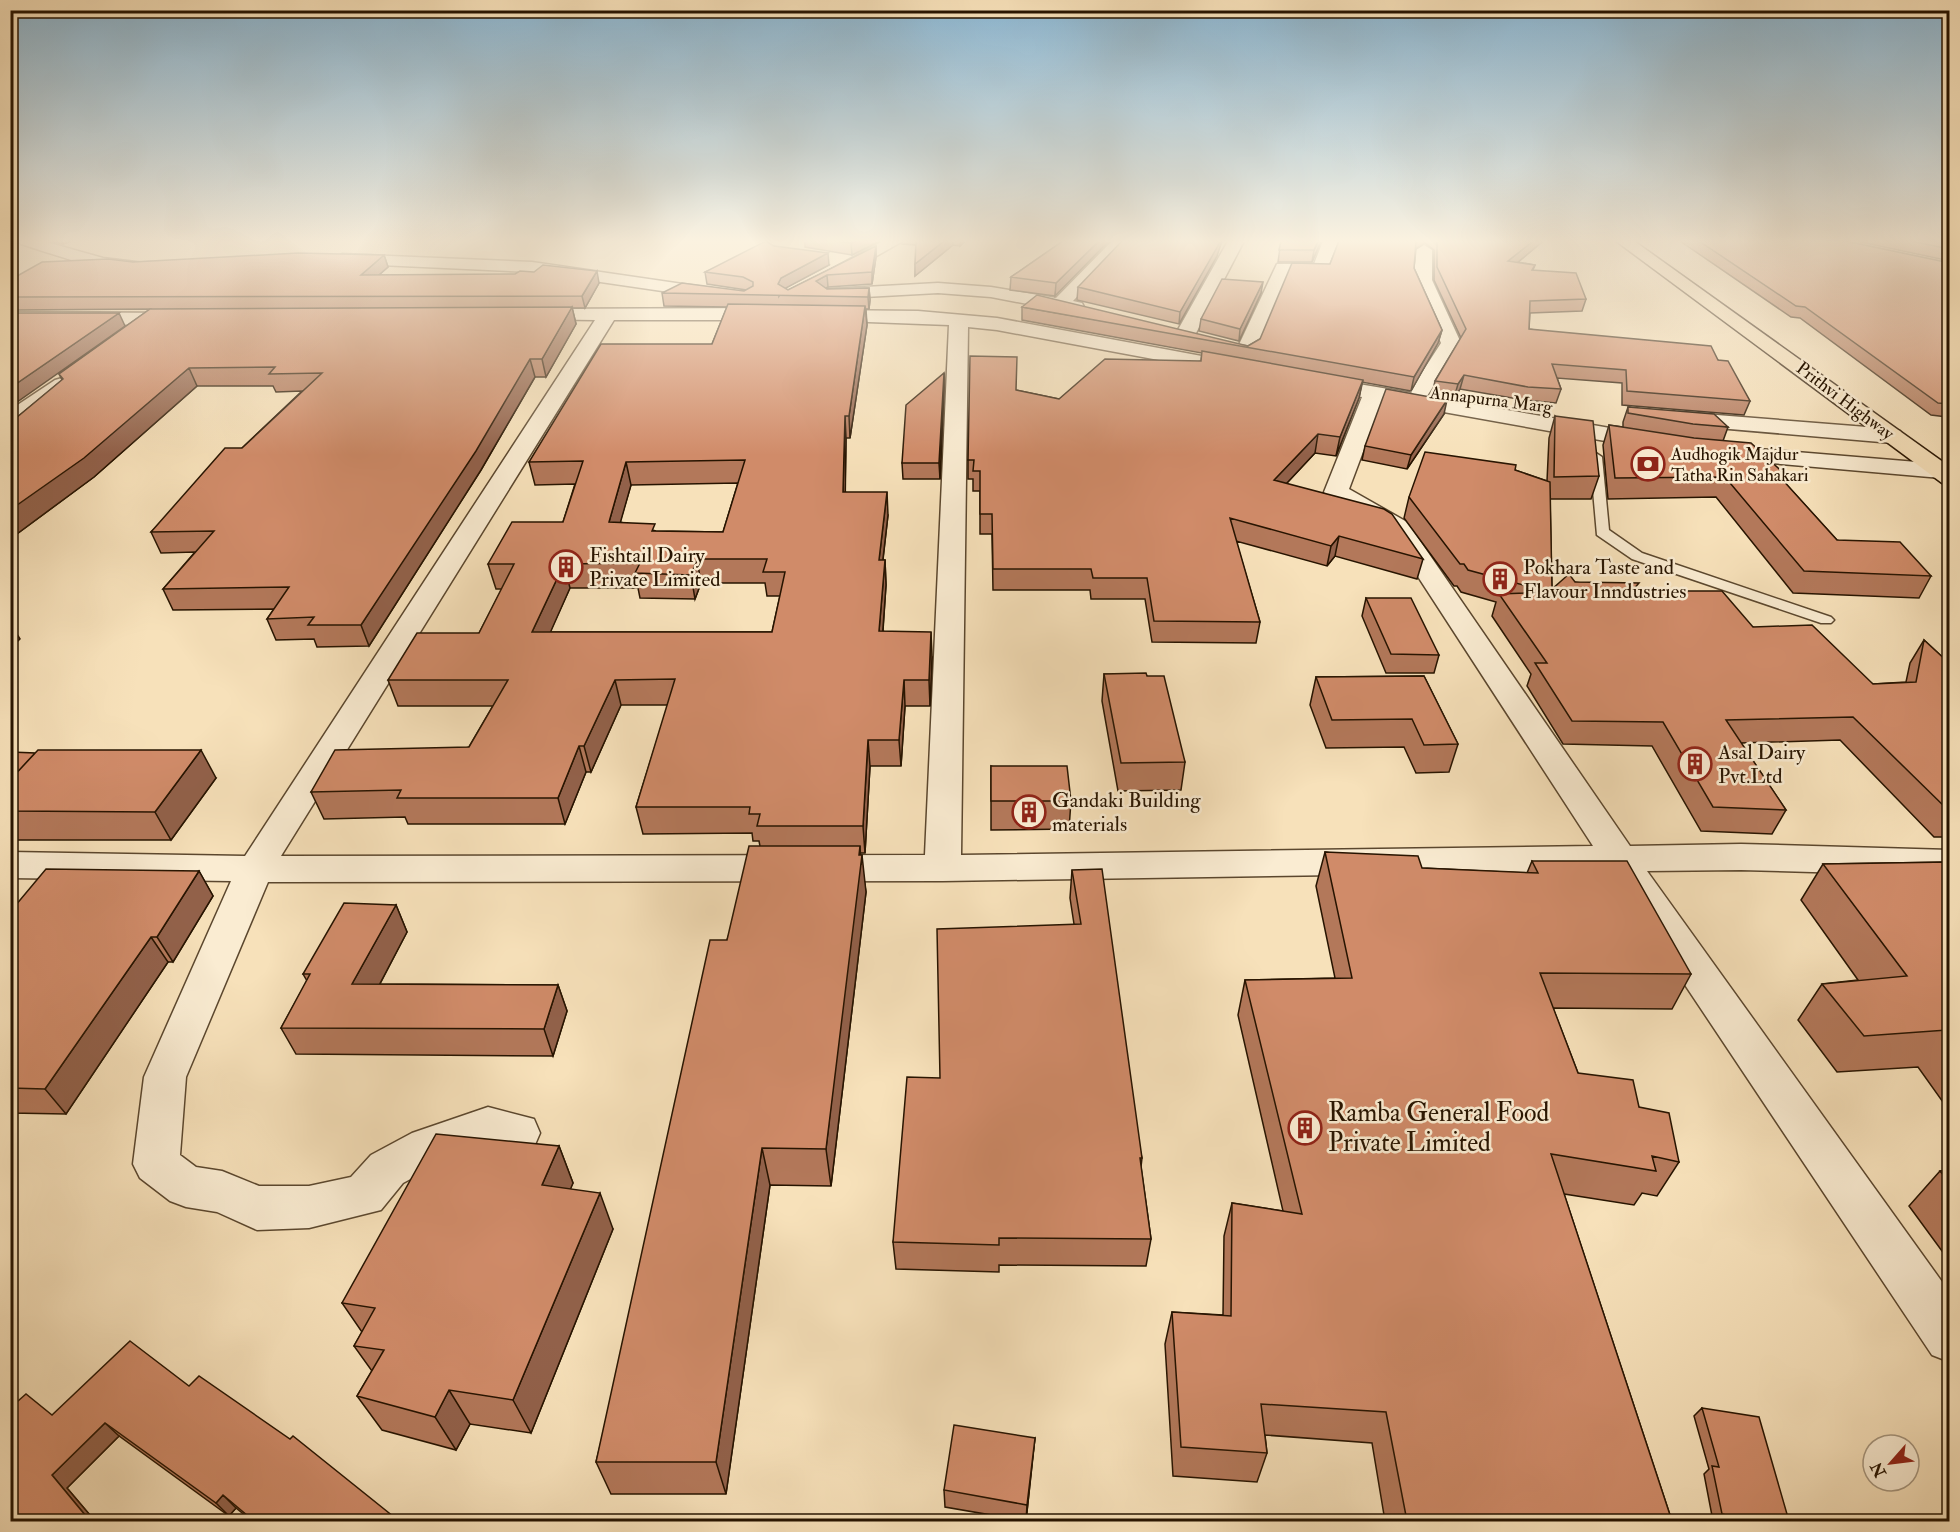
<svg xmlns="http://www.w3.org/2000/svg" width="1960" height="1532" viewBox="0 0 1960 1532" font-family="'IM FELL Double Pica',serif">
	<style>
		.lines { fill: none; stroke-linecap: round; stroke-linejoin: round }
		.lane-casing { stroke: #5b472e; stroke-width: 3 }
		.street-casing { stroke: #5b472e; stroke-width: 3 }
		.highway-casing { stroke: #271400; stroke-width: 3 }
		.lane { fill: #faecd2; fill-rule: evenodd }
		.street { fill: #faecd2; fill-rule: evenodd }
		.highway { fill: #f7e1ba; fill-rule: evenodd }
		.wall { fill: #b3785a; stroke: #271400; stroke-width: 1.5; fill-rule: evenodd }
		.shaded-wall { fill: #92614a; stroke: #271400; stroke-width: 1.5 }
		.building { fill: #d08b69; stroke: #271400; stroke-width: 1.5; fill-rule: evenodd }
		.labels { text-anchor: middle; dominant-baseline: central; stroke-width: 5; stroke-linejoin: round; paint-order: stroke }
		.far-street-label { font-size: 18px; fill: #271400; stroke: #faecd2 }
		.far-poi-label { font-size: 18px; fill: #271400; stroke: #faecd2; text-anchor: start }
		.poi-label { font-size: 21px; fill: #271400; stroke: #faecd2; text-anchor: start }
		.near-poi-label { font-size: 26px; fill: #271400; stroke: #faecd2; text-anchor: start }
	</style>
	<rect width="100%" height="100%" fill="#f7e1ba"/>
	<filter id="stains"><feTurbulence type="fractalNoise" baseFrequency=".00333" numOctaves="4"/><feColorMatrix values="0 0 0 0 .2 0 0 0 0 .09 0 0 0 0 .02 0 0 0 .5 -.17"/></filter>
	<radialGradient id="worn" r=".72"><stop offset=".6" stop-color="#630" stop-opacity="0"/><stop offset="1" stop-color="#630" stop-opacity=".3"/></radialGradient>
	<g class="lines">
		<g class="lane-casing">
			<path id="lane" d="M1596,453L1602,457L1609,530L1642,553L1831,617L1834,620L1831,623H1821L1632,559L1597,535L1590,457Z"/>
		</g>
		<g class="street-casing">
			<path id="street" d="M19,241H43L103,258L144,263L147,267C134,284 41,250 21,244Z
				M883,241H903L843,275H831L828,271Z
				M1112,241H1129L1073,301L1082,303L1084,307L1075,313L991,297L938,293L828,299L819,294L828,289L938,283L991,287L1056,298Z
				M1228,241H1244L1195,335L1192,339H1178L1175,335Z
				M1323,241L1338,242L1327,274L1289,273L1256,351L1253,355H1239L1236,351L1277,264H1314Z
				M1424,245L1432,250V280L1461,343L1427,396L1650,435L1658,437L1661,442L1658,447L1650,449L1382,401L1349,489L1407,522L1630,846L1741,844L1950,850V876L1741,870L1647,871L1950,1293V1362L1932,1355L1609,871L943,881L268,882L186,1077L180,1155L196,1167L222,1171L259,1186H309L351,1177L371,1155L412,1133L488,1107L534,1119L540,1133L534,1147L518,1152L488,1145L444,1161L403,1183L381,1210L309,1228L257,1230L217,1212L186,1207L170,1201L140,1178L133,1164L144,1077L231,881L10,878V852L245,856L595,320L521,319L519,315L528,309L771,308L780,314L771,320H614L281,856L925,855L949,325L815,320L813,316L815,312L822,310L918,311L997,318L1234,362L1241,364L1244,368L1241,372L1234,374L997,330L968,327L961,855L1593,846L1389,532L1327,497L1324,492L1362,397L1310,387L1307,383L1310,379L1317,377L1412,393L1410,391L1441,343L1414,280L1416,250Z
				M342,254L532,262L717,289L726,294L717,299L532,272L336,263L334,259Z
				M10,312L180,313L189,319L180,325L10,324Z
				M62,378L69,380L72,384L69,388L18,426L10,427V410L55,380Z
				M1679,412L1892,429L1900,431L1903,436L1900,441L1892,443L1671,424L1668,419L1671,414Z
				M1722,446L1941,464L1949,466L1950,476L1941,478L1714,458L1710,453L1714,448Z"/>
		</g>
		<g class="highway-casing">
			<path id="highway" d="M1616,241H1634L1950,467V485L1942,483Z"/>
		</g>
		<use href="#lane" class="lane"/>
		<use href="#street" class="street"/>
		<use href="#highway" class="highway"/>
	</g>
	<path class="wall" d="M50,241H71L63,244Z
		M805,241H880L852,255L805,247Z
		M902,241H965L960,246L953,245L915,276L916,245L902,244Z
		M1063,241L1055,296L1010,290L1011,277Z
		M1281,241H1321L1312,262H1278Z
		M1339,241H1543L1542,242L1518,262L1535,265L1533,270L1586,299L1582,311L1530,313L1529,329L1718,360L1750,401L1744,415L1622,405V383L1557,378L1561,389L1556,403L1524,400L1460,389L1454,398L1432,394L1435,381L1461,338L1434,280V250L1425,243L1416,249L1414,268L1442,330L1438,343L1411,391L1362,382L1359,398L1336,456L1315,453L1286,484L1423,559L1417,579L1335,556L1327,566L1236,541L1260,622L1256,643L1152,642L1145,599H1091L1090,590H993L992,534H980V491H973V479H968V460L1016,390L1059,399L1201,361L1202,353L1022,320V307L1248,346L1260,339L1330,264Z
		M1680,241H1845L1950,263V421L1947,417L1931,415L1800,318L1791,317Z
		M1856,241H1950V261Z
		M774,246L829,265L785,288L788,290L876,246V257L872,284L828,287L826,288L827,289L869,288L870,300L869,309H866L867,325L850,438H846L845,492L888,515L883,560H885L886,585L883,631L932,657L930,706H905L901,766H870L865,853H860L866,892L831,1186L770,1185L726,1494H611L596,1462L727,940L760,846L759,841H753L752,833L643,834L636,807L668,705H621L591,772H586L565,824H408L405,817L324,819L311,792L469,747L493,706H398L388,680L479,633L502,589H496L488,564L563,522L575,484L535,485L529,462L712,344L727,307L664,306L662,293L744,291L746,290L707,284L705,272ZM738,483L723,532L656,531L620,522L631,485ZM701,583H765L767,596H780L772,632H550L570,588H638L640,598L695,599Z
		M384,255L388,267L379,275L599,283L585,308H572L576,324L546,377H535L481,470L369,646L317,647L314,639L276,640L267,619L274,609L173,610L163,589L195,552L161,553L151,532L242,448L302,391L276,392L273,386H197L94,477L10,539V423L62,380L59,374L150,309L10,310V280L133,262Z
		M1217,256L1179,324L1077,300L1078,287Z
		M1261,293L1239,341L1199,331L1201,319Z
		M944,373V388L940,479H903L902,463Z
		M1628,407L1728,427L1723,441L1788,477L1785,483L1837,540L1931,576L1919,598L1793,593L1716,497L1608,499L1603,445L1609,425L1623,427V422Z
		M1444,414L1407,469L1362,460L1365,446Z
		M1555,416L1599,476L1591,499H1550L1552,589L1575,582L1636,591L1753,627L1873,684L1906,682L1910,663L1924,640L1950,664V837H1934L1840,740L1741,743L1786,810L1772,834L1701,831L1652,746L1563,744L1527,686L1531,674L1492,616L1496,602L1461,592L1457,586H1454L1404,518L1409,497L1515,470L1547,481L1549,438Z
		M1366,598L1439,655L1434,673H1386L1362,616Z
		M1104,674L1147,676L1185,762L1181,790L1118,791L1102,701Z
		M1424,676L1458,744L1449,772L1416,773L1404,747L1326,748L1310,705L1316,677Z
		M10,752L216,778L171,840H10Z
		M991,766L1071,801L1069,829L991,830Z
		M1325,852L1422,868L1527,873L1532,861L1691,974L1672,1009L1553,1008L1578,1073L1639,1107L1679,1162L1657,1196L1642,1193L1634,1205L1564,1194L1672,1521H1385L1372,1443L1265,1435L1267,1453L1257,1482L1173,1476L1165,1344L1172,1312L1223,1315L1224,1236L1232,1203L1283,1211L1238,1015L1245,980L1335,978L1316,886Z
		M1950,862V1112L1918,1067L1837,1072L1798,1020L1822,984L1858,980L1801,900L1823,864Z
		M1072,870L1142,1158L1141,1167L1151,1239L1146,1266L999,1265V1272L896,1269L893,1242L940,1078L1074,924L1070,898Z
		M199,871L213,896L173,962H168L66,1114L10,1113V912Z
		M396,905L407,932L380,984L558,985L567,1011L553,1056L296,1054L281,1028L307,981L303,974Z
		M559,1146L573,1183L570,1189L613,1229L531,1433L470,1424L456,1450L382,1430L357,1396L372,1371L354,1346L362,1332L342,1303Z
		M1950,1170V1262L1909,1206L1940,1171Z
		M189,1386L399,1521H252L236,1508L229,1516L119,1436L67,1488L95,1521H10L52,1415Z
		M1702,1408L1789,1521H1713L1704,1474L1709,1469L1694,1416Z
		M1035,1438L1026,1521L945,1507L944,1490Z"/>
	<path class="shaded-wall" d="M61,241H71L63,244Z
		M856,241H880L852,255L851,243Z
		M944,241H953V245L915,276V264Z
		M960,241H965L960,246Z
		M1099,241H1109L1055,296L1056,283Z
		M1220,241H1222L1217,256L1179,324L1180,312Z
		M1318,241H1321L1312,262L1314,250Z
		M1416,241H1426L1425,243L1414,250Z
		M1533,241H1543L1542,242L1505,273L1508,261Z
		M876,246V257L872,284V272Z
		M828,253L829,265L782,290L779,296L778,284L781,278Z
		M384,255L388,267L365,287L361,275Z
		M597,271L599,283L585,308L582,296Z
		M827,275L828,287L817,293L816,281Z
		M1263,282L1261,293L1239,341L1240,329Z
		M869,288L870,300L869,309L868,297Z
		M865,306L867,325L850,438L849,416Z
		M572,307L576,324L546,377L542,359Z
		M119,313L125,326L10,407V388Z
		M1442,330L1438,343L1411,391L1414,377Z
		M530,359L535,377L481,470L369,646L361,625Z
		M189,368L197,386L94,477L10,539V510Z
		M944,373V388L940,479L939,463Z
		M1464,375L1460,389L1454,398L1458,384Z
		M1363,380L1359,398L1336,456L1340,437Z
		M1447,400L1444,414L1407,469L1411,455Z
		M845,416L846,438L845,515L843,492Z
		M1318,434L1315,453L1271,500L1274,480Z
		M626,462L631,485L614,545L609,522Z
		M887,492L888,515L880,584L879,560Z
		M1339,536L1335,556L1327,566L1331,546Z
		M697,559L701,583L695,599L691,575Z
		M885,560L886,585L881,656L879,631Z
		M564,564L570,588L539,658L532,632Z
		M10,623L20,639L10,649Z
		M931,632L932,657L930,706L929,680Z
		M615,680L621,705L591,772L584,746Z
		M904,680L905,706L901,766L899,740Z
		M868,740L870,766L865,853L863,826Z
		M579,746L586,772L565,824L558,798Z
		M201,750L216,778L171,840L155,812Z
		M860,846L861,865L862,855L866,892L831,1186L826,1149Z
		M199,871L213,896L173,962L157,937Z
		M396,905L407,932L366,1010L352,984Z
		M151,937L168,962L66,1114L45,1089Z
		M558,985L567,1011L553,1056L544,1029Z
		M559,1146L573,1183L557,1222L542,1185Z
		M762,1148L770,1185L726,1494L716,1462Z
		M600,1193L613,1229L531,1433L513,1400Z
		M449,1390L470,1424L456,1450L435,1417Z
		M105,1423L119,1436L67,1488L95,1521H90L52,1475Z
		M1035,1438L1033,1455L1026,1521L1027,1505Z
		M223,1495L236,1508L229,1516L216,1503Z"/>
	<path class="building" d="M766,241L774,246L828,253L781,278L778,284L788,290L876,246L872,272L827,275L816,281L827,289L869,288L868,297L662,293L682,283L744,291L753,286V282L743,277L705,272Z
		M834,241H856L851,243Z
		M916,241H944L915,264Z
		M1063,241H1099L1056,283L1011,277Z
		M1122,241H1220L1219,244L1180,312L1078,287Z
		M1281,241H1318L1314,250H1279Z
		M1339,241H1416L1414,268L1442,330L1414,377L1022,307L1037,295L1248,346L1260,339L1292,263L1330,264Z
		M1437,241H1533L1508,261L1535,265L1532,270L1576,273L1586,299L1530,301L1529,329L1711,346L1718,360L1728,361L1750,401L1627,391L1626,370L1552,364L1561,389L1528,387L1464,375L1458,384L1435,381L1466,329L1437,267Z
		M1699,241H1845L1950,263V404L1938,403L1805,307L1796,306Z
		M1910,241H1950V249Z
		M298,253L384,255L361,275L515,274L520,271L534,272L543,265L597,271L582,296L10,297V280L42,262L108,259L133,262Z
		M1222,279L1263,282L1240,329L1201,319Z
		M728,304L865,306L849,416H845L843,492H887L879,560H885L879,631L931,632L929,680H904L899,740H868L863,826H757L760,814H749L750,807H636L675,679L615,680L584,746H579L558,798H397L401,790L311,792L335,750L469,747L508,680H388L417,633H479L514,564H488L512,522H563L583,461L529,462L601,344H712ZM745,460L723,532L652,531L655,524L609,522L626,462ZM697,559H767L763,572H785L772,632H532L564,564L640,563L635,573L691,575Z
		M572,307L542,359H530L476,451L361,625H308L314,617L267,619L289,587L163,589L214,531L151,532L225,448H242L322,373L269,374L275,367L189,368L84,458L10,510V423L63,379L59,374L150,309Z
		M10,313H119L10,388Z
		M1202,351L1363,380L1340,437L1318,434L1274,480L1384,509L1392,514L1423,559L1339,536L1331,546L1230,518L1260,622L1154,621L1147,578H1093L1091,569H993L992,514H980V471H973L974,460H968L970,356L1017,357L1016,390L1059,399L1105,359L1201,361Z
		M944,373L939,463H902L906,405Z
		M1386,389L1447,400L1411,455L1365,446Z
		M1628,407L1714,414L1728,427L1693,424L1628,413Z
		M1555,416L1593,421L1599,476L1554,477Z
		M1609,425L1694,438L1751,443L1788,477H1780L1837,540L1900,542L1931,576L1804,571L1725,477L1615,478Z
		M1425,452L1516,465L1515,470L1550,482L1552,589L1569,574L1575,582L1639,583L1632,591H1722L1753,627L1812,625L1873,684L1916,682L1924,640L1950,664V738H1946L1950,741V812L1853,717L1726,720L1786,810L1713,807L1663,722L1572,721L1535,663H1547L1499,594L1549,592L1468,570L1464,564H1460L1409,497Z
		M1366,598H1411L1439,655L1391,654Z
		M1146,673L1147,676H1164L1185,762L1121,763L1104,674Z
		M1424,676L1458,744L1424,745L1412,719L1332,720L1316,677Z
		M38,750H201L155,812L10,811V780Z
		M10,752L35,753L10,780Z
		M991,766H1067L1071,801H991Z
		M749,846H860L859,855H862L826,1149L762,1148L716,1462H596L710,940H727Z
		M1325,852L1418,856L1422,868L1538,873L1532,861H1627L1691,974L1540,973L1578,1073L1633,1080L1639,1107L1669,1113L1679,1162L1652,1156L1656,1171L1551,1154L1672,1521H1407L1386,1412L1261,1404L1267,1453L1181,1447L1172,1312L1231,1316L1232,1203L1302,1214L1245,980L1352,978Z
		M1950,862V1034L1947,1030L1864,1036L1822,984L1907,976L1823,864Z
		M46,869L199,871L157,937H151L45,1089L10,1088V1048L12,1046L10,1045V912Z
		M1102,869L1142,1158H1140L1151,1239L999,1238V1245L893,1242L907,1077L940,1078L937,929L1081,924L1072,870Z
		M344,903L396,905L352,984L558,985L544,1029L281,1028L310,974H303Z
		M436,1134L559,1146L542,1185L600,1193L513,1400L449,1390L435,1417L357,1396L384,1350L354,1346L375,1308L342,1303Z
		M1950,1170V1183L1940,1171Z
		M130,1341L189,1386L199,1376L290,1439L293,1436L399,1521H254L223,1495L216,1503L105,1423L52,1475L90,1521H10V1408L26,1394L52,1415Z
		M1702,1408L1759,1417L1789,1521H1752L1722,1514L1712,1466L1719,1467Z
		M954,1425L1035,1438L1027,1505L944,1490Z"/>
	<linearGradient id="sky" x2="0" y2="1"><stop stop-color="#8ab7d4"/><stop offset="0.53" stop-color="#fbf2e0"/><stop offset="1" stop-color="#fbf2e0" stop-opacity="0"/></linearGradient>
	<rect width="1960" height="455" fill="url(#sky)"/>
	<defs>
		<g id="bank-ring" transform="scale(1.725)"><circle r="9.5" fill="#faecd2" stroke="#8f2418" stroke-width="1.5"/><path d="M-6-4H6V4H-6ZM0-2.3a2.3 2.3 0 1 0 0 4.6a2.3 2.3 0 1 0 0-4.6Z" fill="#8f2418"/></g>
		<g id="building-ring" transform="scale(1.725)"><circle r="9.5" fill="#faecd2" stroke="#8f2418" stroke-width="1.5"/><path d="M-4-6H4V6H1V3H-1V6H-4ZM-2.5-4.3h1.7v1.8h-1.7ZM.8-4.3h1.7v1.8H.8ZM-2.5-1h1.7V.8h-1.7ZM.8-1h1.7V.8H.8Z" fill="#8f2418"/></g>
	</defs>
	<g fill-rule="evenodd">
		<use href="#bank-ring" x="1648" y="464"/>
		<use href="#building-ring" x="566" y="567"/>
		<use href="#building-ring" x="1500" y="579"/>
		<use href="#building-ring" x="1695" y="764"/>
		<use href="#building-ring" x="1029" y="812"/>
		<use href="#building-ring" x="1305" y="1128"/>
	</g>
	<g class="labels">
		<g class="far-street-label">
			<text transform="translate(1491 400) rotate(7)">Annapurna Marg</text>
			<text transform="translate(1845 401) rotate(37)">Prithvi Highway</text>
		</g>
		<g class="far-poi-label">
			<text x="1671" y="454">Audhogik Majdur<tspan x="1671" dy="21">Tatha Rin Sahakari</tspan></text>
		</g>
		<g class="poi-label">
			<text x="589" y="555">Fishtail Dairy<tspan x="589" dy="24">Private Limited</tspan></text>
			<text x="1523" y="567">Pokhara Taste and<tspan x="1523" dy="24">Flavour Inndustries</tspan></text>
			<text x="1718" y="752">Asal Dairy<tspan x="1718" dy="24">Pvt.Ltd</tspan></text>
			<text x="1052" y="800">Gandaki Building<tspan x="1052" dy="24">materials</tspan></text>
		</g>
		<g class="near-poi-label">
			<text x="1328" y="1113">Ramba General Food<tspan x="1328" dy="30">Private Limited</tspan></text>
		</g>
	</g>
	<rect width="1960" height="1532" fill="none" stroke="#f7e1ba" stroke-width="36"/>
	<rect x="12" y="12" width="1936" height="1508" fill="none" stroke="#271400" stroke-width="3"/>
	<rect x="18" y="18" width="1924" height="1496" fill="none" stroke="#271400" stroke-width="1.5"/>
	<g transform="translate(1891 1463) rotate(242)"><circle r="28" fill="#faecd2" stroke="#a6967e" stroke-width="1.5"/>
	<path d="M0-4.5L10 22L0 15L-10 22Z" fill="#8f2418"/>
	<text y="-9" font-size="16" font-weight="bold" text-anchor="middle" fill="#271400">N</text>
	</g>
	<rect width="100%" height="100%" filter="url(#stains)"/>
	<rect width="100%" height="100%" fill="url(#worn)"/>
</svg>
